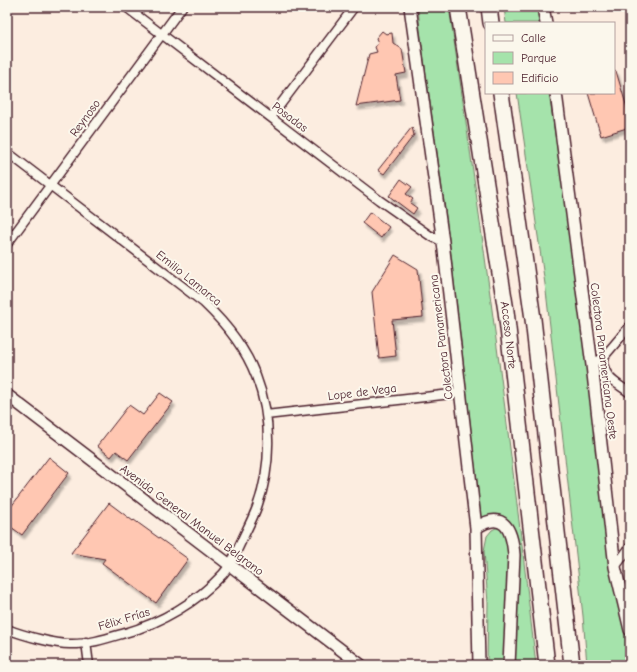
<svg xmlns="http://www.w3.org/2000/svg" width="637" height="672" viewBox="0 0 637 672" font-family="'Comic Neue',sans-serif">
	<style>
		.green { fill: #a5e3ab; stroke: #78816b }
		.building { fill: #ffc7b2; stroke: #4a1f2b; filter: url(#shadow) }
		.lines { fill: none; stroke-linecap: round; stroke-linejoin: round }
		.street-casing { stroke: #4a1f2b; stroke-width: 11 }
		.secondary-casing { stroke: #4a1f2b; stroke-width: 14 }
		.highway-casing { stroke: #4a1f2b; stroke-width: 18 }
		.street { stroke: #fbf7ec; stroke-width: 8 }
		.secondary { stroke: #fbf7ec; stroke-width: 11 }
		.highway { stroke: #fbf7ec; stroke-width: 15 }
		.labels { text-anchor: middle; dominant-baseline: central; stroke-width: 4; stroke-linejoin: round; paint-order: stroke }
		.street-label { font-size: 12px; fill: #4a1f2b; stroke: #fbf7ec }
	</style>
	<defs>
		<filter id="shadow"><feDropShadow dx="2.5" dy="4" stdDeviation="1" flood-color="#0004"/></filter>
	</defs>
	<rect width="100%" height="100%" fill="#fcede0"/>
	<filter id="ink" filterUnits="userSpaceOnUse"><feTurbulence type="fractalNoise" baseFrequency=".025" numOctaves="2"/><feDisplacementMap in="SourceGraphic" scale="8" xChannelSelector="R" yChannelSelector="G"/><feConvolveMatrix kernelMatrix="1 2 1 2 8 2 1 2 1" color-interpolation-filters="sRGB"/></filter>
	<g filter="url(#ink)">
		<path class="green" d="M418,7H449C482,226 511,445 536,665H513C514,644 515,622 516,601C517,576 529,497 481,518L450,246L420,30Z
			M504,7H537L539,23H506Z
			M517,93H549L593,395L613,566L630,641V665H587L583,616L546,291Z
			M496,528C508,529 508,544 509,553L503,665H487L488,603L484,551L487,536L492,530Z"/>
		<path class="building" d="M382,31L386,34L392,33L393,43L402,49L406,73L396,75L400,100L356,106L369,54L377,52L375,47L378,43L376,38Z
			M614,71H616L630,118V127L601,136L588,93H614Z
			M412,127L414,135L384,174L378,170Z
			M401,179L412,187L406,194L413,199L410,203L417,208L413,214L389,196Z
			M370,212L389,227L381,238L362,223Z
			M395,255L418,269L423,317L392,320L396,356L379,358L372,292Z
			M160,393L173,402L128,460L116,451L111,457L97,446L129,405L143,415Z
			M49,457L69,473L22,535L7,524V512Z
			M109,503L133,521L134,520L188,559L156,603L102,563L105,559L71,553Z"/>
		<g class="lines">
			<g class="street-casing">
				<path id="street" d="M126,7L379,200L429,235L443,242
					M271,117L354,7
					M7,152L204,303C226,324 245,347 256,376C272,417 272,466 257,507C253,518 247,529 242,540C236,552 232,564 223,574C197,602 161,623 125,633C108,638 90,644 72,644C57,645 22,635 7,629
					M7,244L182,7
					M602,359C606,380 614,381 630,393
					M591,363L602,359L630,326
					M266,415L460,393
					M615,567L630,547
					M86,642L89,665"/>
			</g>
			<g class="secondary-casing">
				<path id="secondary" d="M410,7L443,242L476,528L479,665
					M543,7L546,23
					M556,93L592,365L615,567L630,630
					M7,395L361,665
					M476,528C504,509 512,530 514,555L509,665"/>
			</g>
			<g class="highway-casing">
				<g id="highway">
					<path id="s1" d="M458,7L506,311L547,665"/>
					<path d="M489,7L491,23"/>
					<path d="M501,93L533,319L572,665"/>
				</g>
			</g>
			<use href="#street" class="street"/>
			<use href="#secondary" class="secondary"/>
			<use href="#highway" class="highway"/>
		</g>
	</g>
	<g class="labels">
		<g class="street-label">
			<text transform="translate(290 117) rotate(37)">Posadas</text>
			<text transform="translate(85 118) rotate(-54)">Reynoso</text>
			<text transform="translate(189 278) rotate(39)">Emilio Lamarca</text>
			<text stroke="none"><textPath href="#s1" startOffset="332">Acceso Norte</textPath></text>
			<text transform="translate(441 337) rotate(-97)">Colectora Panamericana</text>
			<text transform="translate(604 361) rotate(83)">Colectora Panamericana Oeste</text>
			<text transform="translate(362 392) rotate(-7)">Lope de Vega</text>
			<text transform="translate(192 520) rotate(37)">Avenida General Manuel Belgrano</text>
			<text transform="translate(124 619) rotate(-17)">Félix Frías</text>
		</g>
	</g>
	<rect width="637" height="672" fill="none" stroke="#fbf7ec" stroke-width="24"/>
	<rect x="12" y="12" width="613" height="648" fill="none" stroke="#4a1f2b" stroke-width="1.5" filter="url(#ink)"/>
	<rect x="485" y="22" width="130" height="72" fill="#fbf7ec" stroke="#b4a19f"/>
	<rect x="493" y="35" width="20" height="6" fill="#fbf7ec" stroke="#b4a19f"/>
	<text x="521" y="42" font-size="12" fill="#4a1f2b">Calle</text>
	<rect x="493" y="52" width="20" height="12" fill="#a5e3ab" stroke="#b4a19f"/>
	<text x="521" y="62" font-size="12" fill="#4a1f2b">Parque</text>
	<rect x="493" y="72" width="20" height="12" fill="#ffc7b2" stroke="#b4a19f"/>
	<text x="521" y="82" font-size="12" fill="#4a1f2b">Edificio</text>
</svg>
